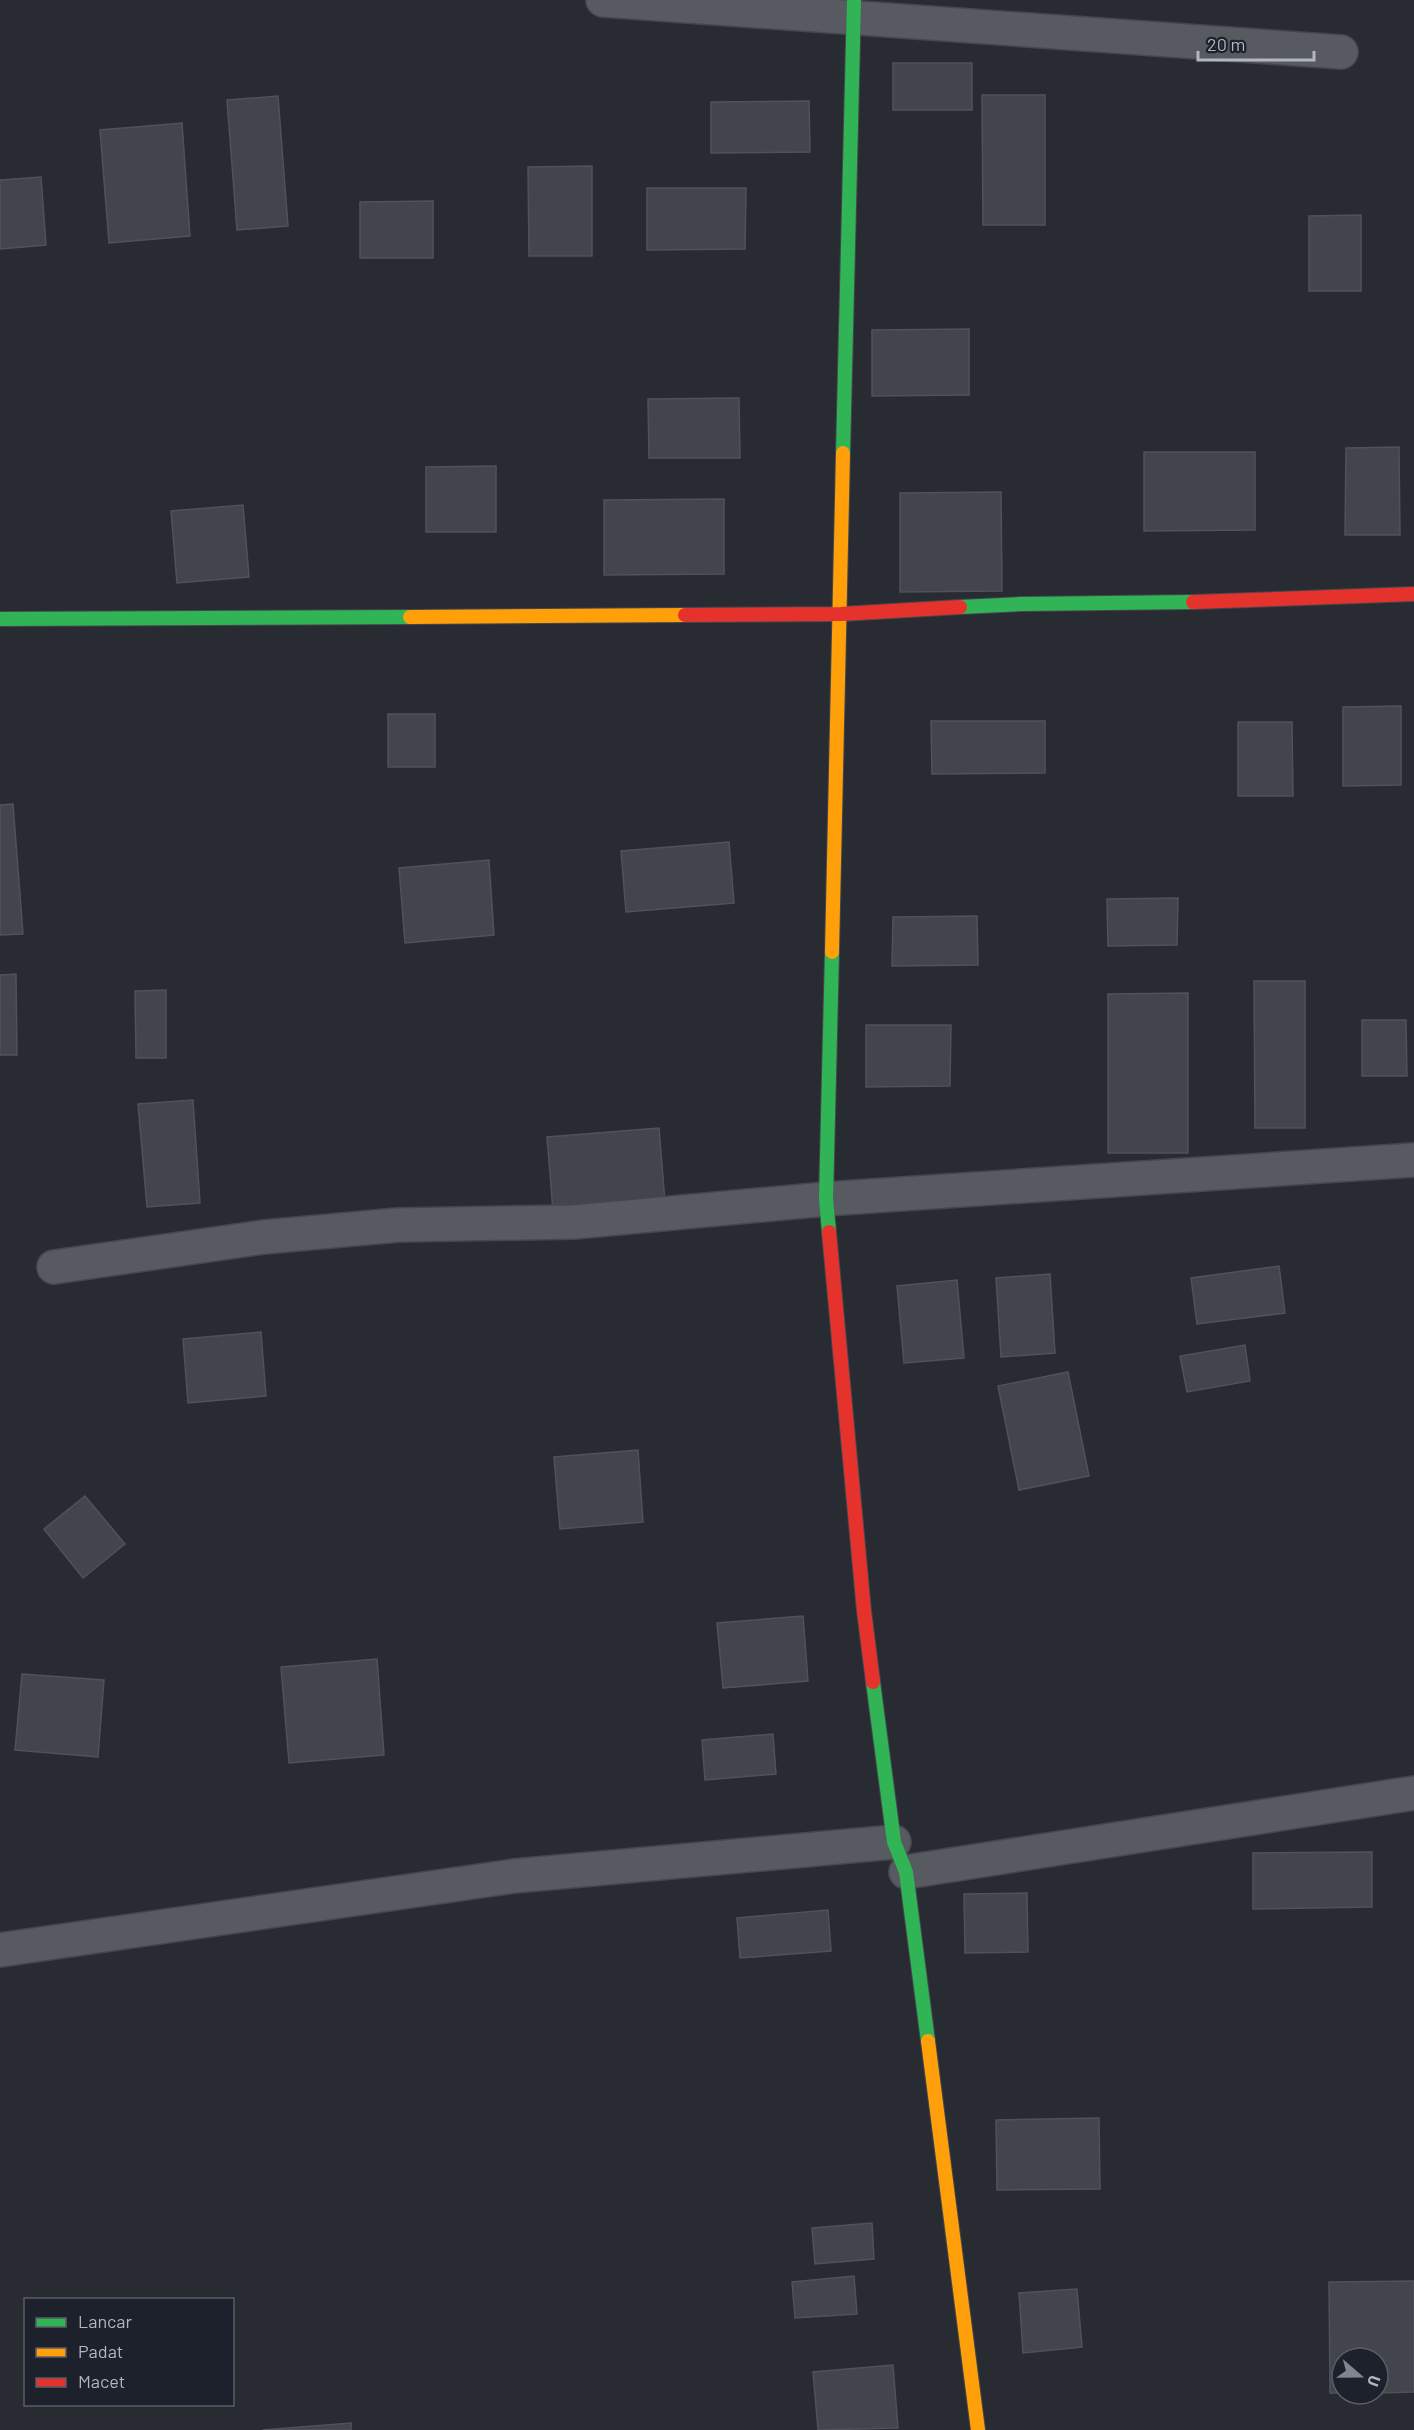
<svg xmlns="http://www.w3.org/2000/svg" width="1414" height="2430" viewBox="0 0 1414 2430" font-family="Barlow,sans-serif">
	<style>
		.building { fill: #42454b; stroke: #4f5359; stroke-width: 1.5 }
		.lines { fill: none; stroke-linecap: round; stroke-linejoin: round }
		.street-casing { stroke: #46474d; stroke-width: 36 }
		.fast-casing { stroke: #46474d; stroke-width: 16 }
		.slow-casing { stroke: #46474d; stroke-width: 16 }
		.jam-casing { stroke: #46474d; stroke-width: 16 }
		.street { stroke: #575a61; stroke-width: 33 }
		.fast { stroke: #30b455; stroke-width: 14 }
		.slow { stroke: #ff9f0a; stroke-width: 14 }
		.jam { stroke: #e5322d; stroke-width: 14 }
	</style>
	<rect width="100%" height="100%" fill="#282b32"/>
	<path class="building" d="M893,63H972V110H893Z
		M982,95H1045V225H983Z
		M278,96L288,226L237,230L227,100Z
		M809,101L810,152L711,153V102Z
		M182,123L190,236L109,243L100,130Z
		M592,166V256H529L528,167Z
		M41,177L46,245L0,249V180Z
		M647,188H746L745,249L647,250Z
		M433,201V258H360V202Z
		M1361,215V291H1309V216Z
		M969,329V395L872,396V330Z
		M739,398L740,458H649L648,399Z
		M1399,447L1400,535H1345L1346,448Z
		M1144,452H1255V530L1144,531Z
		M496,466V532H426V467Z
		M1001,492L1002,591L900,592V493Z
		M724,499V574L604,575V500Z
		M243,505L249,577L177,583L171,511Z
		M1401,706V785L1343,786V707Z
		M388,714H435V767H388Z
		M931,721H1045V773L932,774Z
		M1238,722H1292L1293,796H1238Z
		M13,804L23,934L0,935V805Z
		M729,842L734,903L626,912L621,851Z
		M489,860L494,935L405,943L399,868Z
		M1178,898L1177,945L1108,946L1107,899Z
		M977,916L978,965L892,966L893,917Z
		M16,974L17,1055H0V975Z
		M1254,981H1305V1128H1255Z
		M166,990V1058H136L135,991Z
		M1188,993V1153H1108V994Z
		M1362,1020H1406L1407,1076H1362Z
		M866,1025H951L950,1086L866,1087Z
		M193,1100L200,1203L147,1207L138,1104Z
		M659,1128L665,1202L553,1211L547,1137Z
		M1279,1266L1285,1313L1197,1324L1191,1278Z
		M1050,1274L1055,1353L1001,1357L996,1278Z
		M957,1280L964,1358L904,1363L897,1286Z
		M261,1332L266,1396L188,1403L183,1339Z
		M1245,1345L1250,1381L1187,1392L1180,1356Z
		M1068,1372L1089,1476L1019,1490L998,1386Z
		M638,1450L643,1522L560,1529L554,1457Z
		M85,1496L125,1544L83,1578L44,1529Z
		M803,1616L808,1681L723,1688L717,1623Z
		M377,1659L384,1755L289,1763L281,1667Z
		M22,1674L104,1680L98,1757L15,1750Z
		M773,1734L776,1774L705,1780L702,1740Z
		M1372,1852V1907L1253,1909V1853Z
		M1027,1893L1028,1952L965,1953L964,1894Z
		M828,1910L831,1951L740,1958L737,1918Z
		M1099,2118L1100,2189L997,2190L996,2120Z
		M872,2223L874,2259L815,2264L812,2228Z
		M854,2276L857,2314L795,2318L792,2282Z
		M1414,2281V2392L1378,2393V2358H1342V2393H1330L1329,2282Z
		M1077,2289L1082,2347L1023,2353L1019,2293Z
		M893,2365L898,2428L818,2430L813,2372Z
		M351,2423V2430H262Z"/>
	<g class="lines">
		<g class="street-casing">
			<path id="street" d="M603,0L1341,52
				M54,1267L264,1237L398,1225L574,1222L826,1199L1414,1160
				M906,1872L1414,1793
				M0,1950L514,1876L894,1842"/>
		</g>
		<g class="fast-casing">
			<path id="fast" d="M843,453L854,0
				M960,607L1021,604L1193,602
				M0,619L410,617
				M829,1232L826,1199L832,952
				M873,1682L894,1842L906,1872L928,2041"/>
		</g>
		<g class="slow-casing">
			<path id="slow" d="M410,617L685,615
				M832,952L843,453
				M928,2041L978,2430"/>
		</g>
		<g class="jam-casing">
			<path id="jam" d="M1193,602L1414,594
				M685,615L841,614L960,607
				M829,1232L864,1611L873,1682"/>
		</g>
		<use href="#street" class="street"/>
		<use href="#fast" class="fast"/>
		<use href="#slow" class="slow"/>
		<use href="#jam" class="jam"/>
	</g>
	<rect x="24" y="2298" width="210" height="108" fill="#1c212b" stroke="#585d68" stroke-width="1.5"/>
	<rect x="36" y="2318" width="30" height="9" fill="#30b455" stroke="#585d68" stroke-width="1.5"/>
	<text x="78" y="2328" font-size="18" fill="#b2b6c3">Lancar</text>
	<rect x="36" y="2348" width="30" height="9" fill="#ff9f0a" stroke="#585d68" stroke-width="1.5"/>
	<text x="78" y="2358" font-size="18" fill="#b2b6c3">Padat</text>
	<rect x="36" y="2378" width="30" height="9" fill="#e5322d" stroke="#585d68" stroke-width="1.5"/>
	<text x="78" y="2388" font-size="18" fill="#b2b6c3">Macet</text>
	<g transform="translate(1360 2376) rotate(110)"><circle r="28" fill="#1c212b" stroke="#585d68" stroke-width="1.5"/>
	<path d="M0-4.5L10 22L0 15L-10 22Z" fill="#828590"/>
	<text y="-9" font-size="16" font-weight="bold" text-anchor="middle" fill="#b2b6c3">U</text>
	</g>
	<path d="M1198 51v9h116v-9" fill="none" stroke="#b2b6c3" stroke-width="3"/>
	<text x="1207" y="51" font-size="18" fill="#b2b6c3" stroke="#1c212b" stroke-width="4.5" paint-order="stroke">20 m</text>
</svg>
